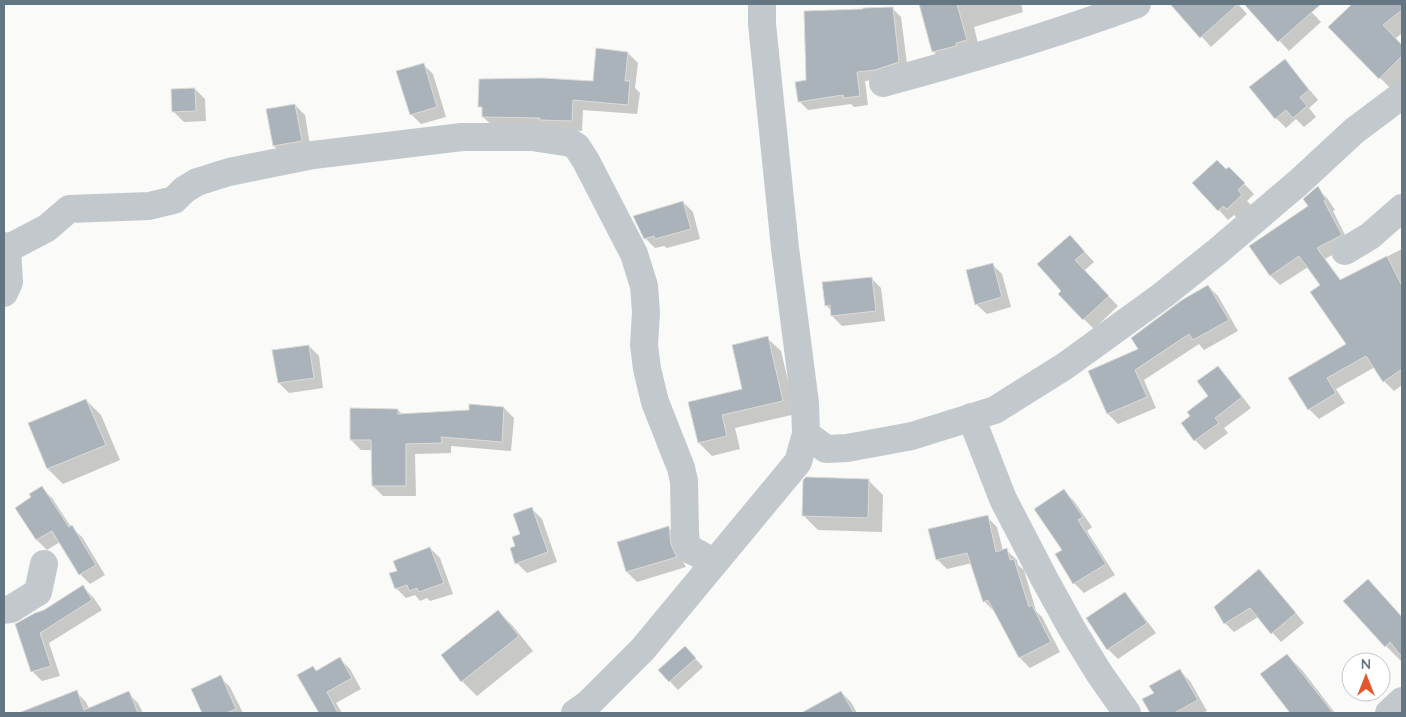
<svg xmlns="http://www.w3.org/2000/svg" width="1406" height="717" viewBox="0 0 1406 717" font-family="Quicksand,sans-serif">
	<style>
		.shadow { fill: #0003 }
		.building { fill: #aab3b9; stroke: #dcdcda }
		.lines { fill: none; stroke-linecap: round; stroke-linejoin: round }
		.minor { stroke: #c3c8cc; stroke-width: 28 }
	</style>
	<rect width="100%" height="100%" fill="#fafaf8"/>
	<path class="shadow" d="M920,4H1021L1023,12L974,27L981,55L948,67L934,52Z
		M1185,4H1238L1247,14L1211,47L1178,10Z
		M1279,4H1304L1321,22L1289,51L1261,20Z
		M1354,4H1402V33L1395,39L1402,47V83L1393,91L1330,27Z
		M892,8L901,17L908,71L885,78L865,81L868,105L854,107L851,104L808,110L799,101L807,82Z
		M628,53L638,63L635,88L640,93L637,114L583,110L582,131L494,127L483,117V110L480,106L594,82Z
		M1284,61L1294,71L1318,100L1309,108L1316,117L1304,127L1296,119L1286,128L1276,118Z
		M423,64L433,74L446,117L421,124L411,114Z
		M195,89L205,99L206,121L184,122L174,112Z
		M295,105L305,115L311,151L284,156L274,146Z
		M1229,168L1254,194L1247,201L1251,205L1237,218L1234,215L1228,220L1219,210L1226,171Z
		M1317,188L1327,198L1335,210L1333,211L1350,245L1325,259L1341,280L1402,249V385L1394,391L1384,381L1375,367L1336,389L1345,403L1319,419L1309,409L1290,379L1348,344L1321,286L1308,267L1280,285L1270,275L1309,206Z
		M683,202L693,212L700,239L667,248L664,246L655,248L645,238Z
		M1070,236L1094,262L1084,271L1118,306L1094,329L1084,319Z
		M992,264L1002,274L1011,307L987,314L976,304Z
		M871,278L881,288L885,321L842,326L832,316L831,311L826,305Z
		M1208,286L1218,296L1238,331L1204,350L1199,344L1144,380L1156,408L1118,424L1108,414L1140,350Z
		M767,338L781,351L796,414L735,428L740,449L712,456L699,443L689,403L744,390Z
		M309,346L319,356L323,388L289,393L279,383Z
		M1218,368L1228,378L1251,408L1224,428L1228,433L1205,450L1195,440L1183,424L1210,396Z
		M86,400L101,415L120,460L63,484L48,469L29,424Z
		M504,408L514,418L511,451L451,446V453L415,454L416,496H383L373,486L372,450H361L351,440L398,410L403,415Z
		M868,480L883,495L882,532L818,530L803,515Z
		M42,488L52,498L71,527L82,537L105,575L90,584L80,574L60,542L47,550L37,540L17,508L33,498Z
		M1064,491L1074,501L1092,527L1087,531L1115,575L1084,593L1074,583L1057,554L1063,550Z
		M532,509L542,519L557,562L527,573L517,563L516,547Z
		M987,517L997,527L1003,551L1006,550L1017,560L1018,565L1024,570L1036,611L1042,617L1060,652L1030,668L1020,658L996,611H994L984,601L972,563L947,569L937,559Z
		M669,528L679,538L680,556L686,567L637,582L627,572Z
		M430,548L440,558L453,594L430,601L427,598L420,601L415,595L406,598L396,588L398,571Z
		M1268,579L1304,623L1281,642L1258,617L1234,632L1225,623Z
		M83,587L93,597L102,610L49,643L60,676L42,681L32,671L44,611Z
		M1124,594L1134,604L1156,633L1118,659L1108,649Z
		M1383,596L1402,617V659L1401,661L1386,646Z
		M498,611L513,626L533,651L477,696L462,681Z
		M1287,655L1302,670L1335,713H1291L1262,674Z
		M693,656L703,667L678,690L659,670Z
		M340,659L350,669L361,689L336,703L342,713H320L299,675L313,667L317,671Z
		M1180,671L1190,681L1207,711L1202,713H1151L1144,700L1155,694Z
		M220,677L230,687L243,713H203L192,690Z
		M76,692L86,702L91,713H27L26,711Z
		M841,692L851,702L857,713H809L807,711Z
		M128,693L138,703L143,713H99L96,706Z"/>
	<path class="building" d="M919,4H957L967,40L956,43V46L932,52Z
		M1170,4H1238L1200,38Z
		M1244,4H1321L1278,42Z
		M1352,4H1402V10L1383,25L1402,45V56L1379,79L1328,27Z
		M893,7L899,62L875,70L857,72L860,96L844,98L843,95L798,102L795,82L806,80L804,11L863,9V8Z
		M596,48L628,52L625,81H630L628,105L573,100L572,121L540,120V118L482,117V107H478L479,79L542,78L593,81Z
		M1285,59L1309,90L1300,97L1307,106L1293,118L1286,110L1275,119L1249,87Z
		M424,63L437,107L410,115L396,71Z
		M195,88L196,111L172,112L171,89Z
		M295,104L302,141L273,146L266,109Z
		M1217,160L1226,169L1229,167L1245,183L1238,190L1242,195L1227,209L1223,206L1218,211L1192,183Z
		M1318,186L1326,200L1324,201L1342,235L1317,248L1340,280L1387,256L1402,286V369L1383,382L1366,356L1327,378L1336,393L1308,410L1288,378L1346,344L1310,292L1320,285L1299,256L1270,276L1249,246L1308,206L1303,199Z
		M683,201L691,229L655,239L654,236L644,239L633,216Z
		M1070,235L1085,252L1075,260L1109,296L1083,320L1058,294L1061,291L1037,264Z
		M993,263L1002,297L975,305L966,270Z
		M872,277L876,311L831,316L830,305L825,306L822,282Z
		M1208,285L1229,320L1193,340L1189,334L1135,370L1147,397L1107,414L1088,371L1138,349L1131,338L1182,300Z
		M768,336L783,401L722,415L727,436L698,443L688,402L742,389L732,345Z
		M309,345L314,378L278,383L272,350Z
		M1218,366L1242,397L1215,418L1219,423L1194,441L1181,423L1190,416L1187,412L1208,396L1197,381Z
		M86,399L106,445L47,469L28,423Z
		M469,404L504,407L502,442L441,437L442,443L406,444V486H372L371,440H350V408L398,409V414L469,410Z
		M806,477L869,479L868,518L802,516L803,480Z
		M42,486L69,527L72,525L96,565L79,575L52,531L36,540L15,508L31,497L29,494Z
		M1064,489L1083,517L1078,520L1106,564L1073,584L1055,554L1062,550L1034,509Z
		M532,507L548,552L515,564L510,548L515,546L512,537L520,534L513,514Z
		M988,515L996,552L1007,548L1010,560L1014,559L1029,607L1032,605L1051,642L1019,658L988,600L983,602L967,553L936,560L928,529Z
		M669,526L671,545L677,557L626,572L617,542Z
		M430,547L444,583L419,592L417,588L409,591L407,585L395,589L389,573L397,571L393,561Z
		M1259,569L1296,613L1271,634L1250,608L1224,624L1214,607Z
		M1368,579L1402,617V657L1390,642L1385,647L1343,601Z
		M83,585L92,600L40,633L51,666L31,672L15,624L35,613L44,610Z
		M1125,592L1147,623L1107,650L1086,618Z
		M498,610L519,636L461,682L441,655Z
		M685,646L696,658L669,682L658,670Z
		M1287,654L1333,713H1290L1260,674Z
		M340,657L352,678L327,692L338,713H319L297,675L313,666L316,671Z
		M1180,669L1198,700L1174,713H1150L1142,699L1154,693L1149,686Z
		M221,675L236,709L226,713H202L191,689Z
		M77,690L84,710L129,691L138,713H21V712Z
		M841,691L854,713H801Z"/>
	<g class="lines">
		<path class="minor" d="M883,83C969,60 1053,35 1137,4
			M4,246L7,249L9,282L4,293
			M7,249L47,228L69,209L149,206L174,200L184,190L197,182L229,172L313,155L462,137H532L571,143L577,147L586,161L634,254L644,286L646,312L644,345L647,369L655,402L681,468L684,481L685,532L686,543L691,550L714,562
			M1345,251L1370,236L1402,208
			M971,417L1003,499L1045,580L1072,629L1099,673L1127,713
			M806,434L826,449L847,448L912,436L995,410L1065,366L1163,295L1218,251L1299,182L1354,131L1402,95
			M4,610L11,609L38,592L44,564
			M575,713L588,704L643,649L798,462L806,434L805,403L785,248L762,24V4
			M1389,713L1402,701"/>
	</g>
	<rect width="1406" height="717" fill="none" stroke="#657683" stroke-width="10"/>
	<g transform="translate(1366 677)"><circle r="24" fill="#ffffff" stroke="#c1c8cd"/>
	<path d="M0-4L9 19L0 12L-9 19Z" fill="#e4572e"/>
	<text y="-8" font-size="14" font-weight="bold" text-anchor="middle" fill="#657683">N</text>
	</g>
</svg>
